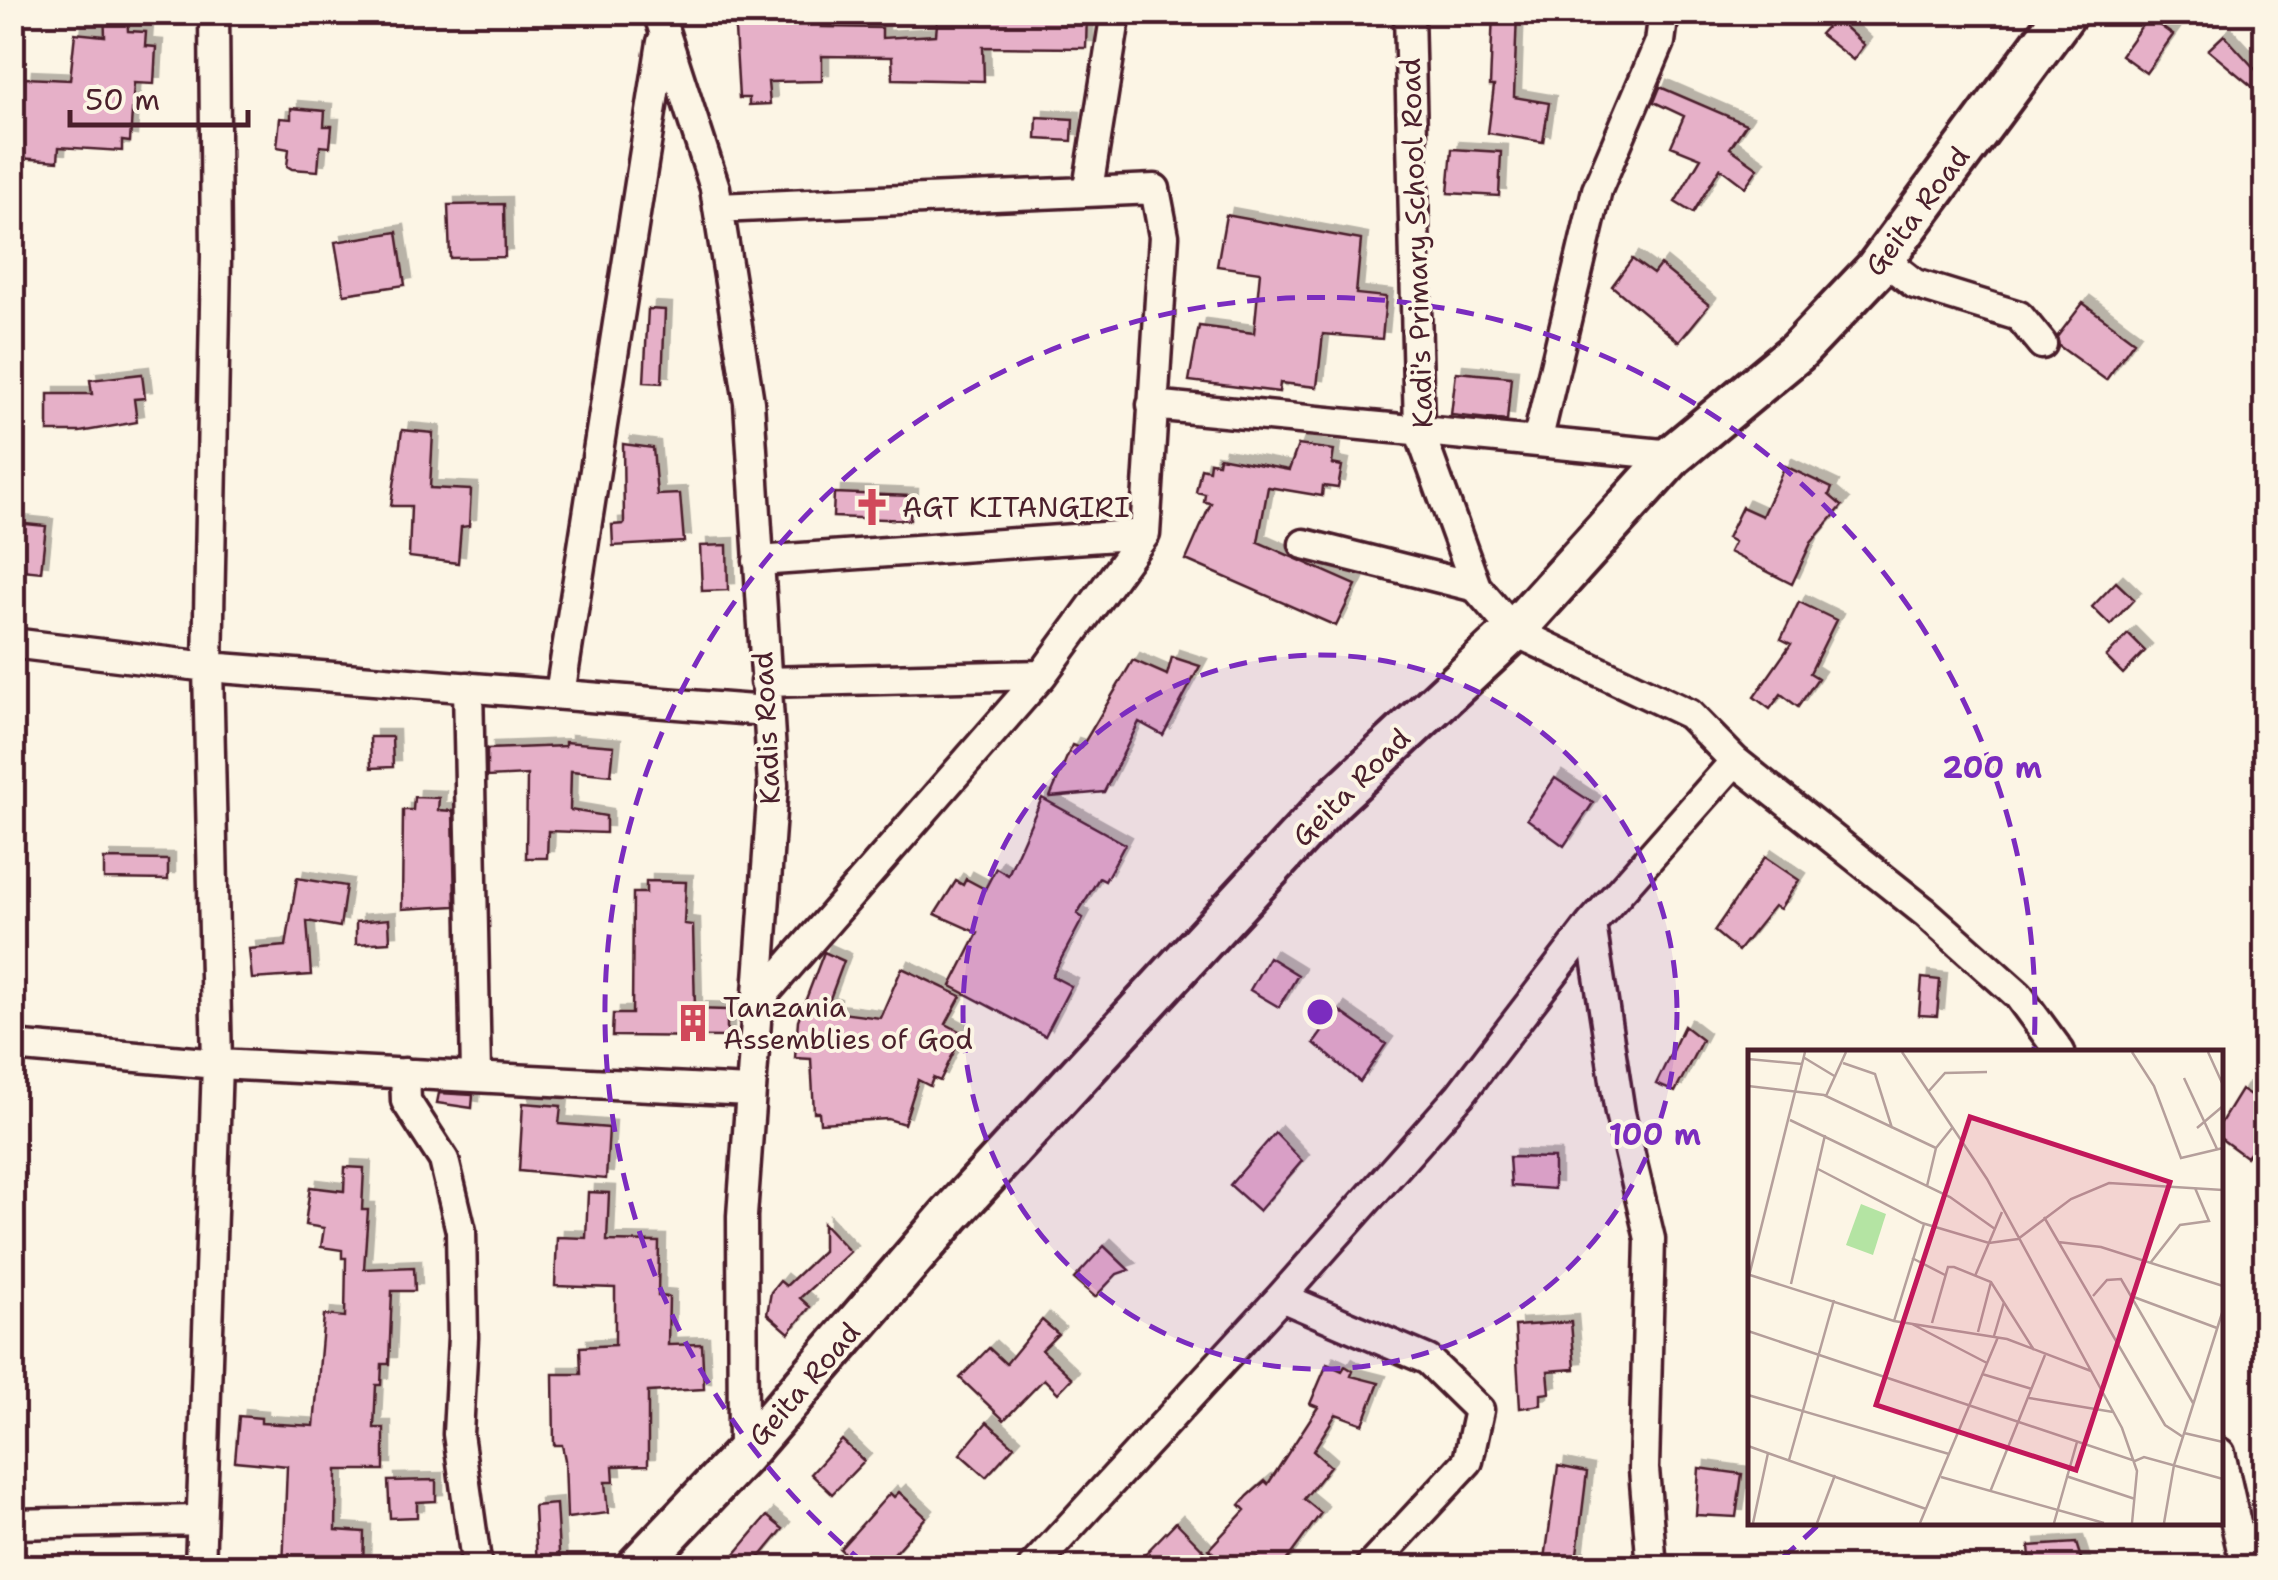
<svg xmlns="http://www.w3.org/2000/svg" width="2278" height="1580" viewBox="0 0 2278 1580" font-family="'Shantell Sans',sans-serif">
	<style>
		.building { fill: #e6b0c8; stroke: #4a1f2b; stroke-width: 2.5; filter: url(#shadow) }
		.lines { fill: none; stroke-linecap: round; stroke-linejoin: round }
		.street-casing { stroke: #4a1f2b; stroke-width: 35 }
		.secondary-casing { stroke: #4a1f2b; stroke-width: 48 }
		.street { stroke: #fcf5e5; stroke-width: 28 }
		.secondary { stroke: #fcf5e5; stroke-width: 40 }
		.ring { fill: none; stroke: #7b2cbf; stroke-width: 5; stroke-dasharray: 18 12 }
		.labels { text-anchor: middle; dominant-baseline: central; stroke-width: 8; stroke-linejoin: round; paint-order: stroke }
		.street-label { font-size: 28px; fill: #4a1f2b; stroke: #fcf5e5 }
		.poi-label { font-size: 28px; fill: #4a1f2b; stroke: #fcf5e5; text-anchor: start }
		.inset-road { fill: none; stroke: #b59f9b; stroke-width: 2.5 }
		.view { fill: #c2185b; fill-opacity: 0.15; stroke: #c2185b; stroke-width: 5 }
		.inset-edge { fill: none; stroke: #4a1f2b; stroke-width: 5 }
		.centre { fill: #7b2cbf; stroke: #fcf5e5; stroke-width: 5 }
		.ring-label { font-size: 30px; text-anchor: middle; font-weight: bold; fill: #7b2cbf; stroke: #fcf5e5; stroke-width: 8; stroke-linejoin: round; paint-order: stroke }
	</style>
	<defs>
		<filter id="shadow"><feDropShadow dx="7" dy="-7" stdDeviation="0" flood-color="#0004"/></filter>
	</defs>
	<rect width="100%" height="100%" fill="#fcf5e5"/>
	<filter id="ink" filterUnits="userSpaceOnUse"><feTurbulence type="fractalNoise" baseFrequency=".01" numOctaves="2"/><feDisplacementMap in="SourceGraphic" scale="20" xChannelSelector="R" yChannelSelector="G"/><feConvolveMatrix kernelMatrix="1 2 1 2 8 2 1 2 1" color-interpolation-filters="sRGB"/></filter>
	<g filter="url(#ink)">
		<path class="building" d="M104,12H127L128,31L146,32L145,46L156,47L154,84L134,83L130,142L122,141V151L59,147L58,161L19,158L25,78L70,80L75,33L105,36Z
			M734,12H821V27L882,28V38L936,35L938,12H1087L1086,48L983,47L984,81L893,79L892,57L822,56V81L768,82L770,104L749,105V98H739Z
			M1493,12H1517L1514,97L1549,103L1543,142L1488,133L1494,86H1490Z
			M2148,17L2173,35L2146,73L2121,55Z
			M1835,18L1864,45L1853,60L1820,34Z
			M2224,35L2266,81V98L2208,50Z
			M1660,87L1746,124L1730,148L1758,168L1745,187L1720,168L1693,213L1675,202L1701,158L1671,146L1684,116L1654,102Z
			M291,108L325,111L324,126H332L330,147L320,146L318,171L292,169L287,166L289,149L277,147L280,118L291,119Z
			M1037,117L1073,119L1072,141L1036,139Z
			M1452,149L1501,152L1499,196L1448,193Z
			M504,204L505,257L450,258L448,205Z
			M1226,215L1361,240L1356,294L1386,297L1382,339L1323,334L1317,387L1280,383L1279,392L1189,381L1199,326L1254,333L1260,272L1217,266Z
			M397,232L405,285L344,294L335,242Z
			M1632,259L1653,274L1660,265L1709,305L1679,342L1612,286Z
			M2083,303L2134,341L2106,380L2059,346L2057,337Z
			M648,309L665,310L662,383L644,382Z
			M1456,372L1511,377L1507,421L1451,415Z
			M142,374L145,398L134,399L137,422L80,432H48V394H92L90,380Z
			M402,430L433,433L430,488L471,490L469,526L461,527L458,563L409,557L411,506H391Z
			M623,444L653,448L657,495L680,494L684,542L613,546L612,525L624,524Z
			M1298,445L1334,450L1332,464L1342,466L1338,488L1323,486L1322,496L1268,487L1258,542L1356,585L1336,626L1186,560L1211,503L1204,502L1205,494L1196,492L1201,468L1209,470L1210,462L1218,463L1219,457L1289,470Z
			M1785,466L1832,488L1829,495L1842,506L1811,543L1792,584L1729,552L1734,542L1727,538L1742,507L1762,516Z
			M834,493L911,496L910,520L833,517Z
			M16,523L46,526L41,572L12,569Z
			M727,545L728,590L702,591L700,546Z
			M2116,582L2134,599L2110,625L2092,607Z
			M1799,602L1836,620L1810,673L1818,678L1798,707L1781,694L1770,709L1754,697L1791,644L1781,639Z
			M2128,634L2145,651L2123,674L2106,657Z
			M1172,657L1200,666L1163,735L1139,722L1104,792L1050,797L1072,745L1081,748L1133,660L1167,675Z
			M370,737H392L393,767L371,768Z
			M565,742L614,746L611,775L571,771L570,810L606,816V833L548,831L547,858H526L527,775L487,777V749L565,746Z
			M1555,778L1593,803L1564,846L1527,819Z
			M414,797L439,798L438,810L453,811L455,906L402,909L403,810H413Z
			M1042,798L1125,844L1105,881L1099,878L1077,914L1083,918L1052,976L1071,986L1045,1036L951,986L978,933L935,914L956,881L963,885L966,879L985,889L996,868L1008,875Z
			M1765,857L1799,880L1780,909L1774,906L1738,951L1714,931Z
			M104,859L168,860V880L104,879Z
			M297,878L346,886L340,927L307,921L311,975L252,979L249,949L286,946Z
			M646,881L686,882L684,924L693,925L695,1009L727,1010V1037L612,1036L613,1014H632L633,893H646Z
			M389,919L390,942L356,944V922Z
			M824,952L844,961L828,1004L834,1006L833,1012L880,1018L902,968L961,996L946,1024L963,1033L940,1081L933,1078L930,1086L918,1080L904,1124L888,1119L820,1123L819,1112H814L811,1059L795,1058L798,1020Z
			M1269,957L1298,975L1279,1007L1250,990Z
			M1922,978L1940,980L1937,1016L1919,1015Z
			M1338,1010L1386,1044L1360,1082L1314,1043Z
			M1684,1026L1702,1040L1675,1092L1656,1084Z
			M2241,1090L2266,1106V1132L2246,1157L2220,1138V1124Z
			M439,1093L473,1095L472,1108L437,1103Z
			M523,1103L561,1106L559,1124L609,1128L606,1179L519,1171Z
			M1275,1133L1302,1161L1259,1211L1230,1185Z
			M1509,1157L1554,1158V1189L1511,1186Z
			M345,1167L364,1168L362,1210H368L364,1269L414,1267L415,1291H392L389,1364H382L381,1385H376L374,1428H384V1470H337L336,1530L364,1532L363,1568H283L287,1466L235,1461L239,1416L261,1418V1423L314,1426L324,1315L345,1317L346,1258H342V1250L321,1247L324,1228L305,1225L310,1187L344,1191Z
			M588,1192L609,1193L607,1241L659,1242L658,1296L669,1297L668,1345L702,1344L704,1389L648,1392V1465L613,1466L614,1482H605L608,1513L567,1518L565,1460L562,1445H554L553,1374H581L580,1347L615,1345V1288L555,1286L557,1237L586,1238Z
			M823,1223L850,1252L800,1298L810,1307L789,1333L767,1314L771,1292L780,1281L786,1286L823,1251Z
			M1104,1246L1129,1270L1117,1274L1095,1297L1074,1279Z
			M1042,1320L1058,1334L1042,1350L1072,1378L1058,1393L1044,1379L1004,1420L960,1378L989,1348L1006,1364Z
			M1571,1322L1575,1369L1548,1371L1550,1393L1541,1394V1405L1520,1408L1515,1326Z
			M1327,1364L1342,1371L1345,1366L1353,1371L1351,1376L1379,1383L1363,1424L1336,1414L1313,1451L1330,1466L1304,1499L1321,1513L1281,1568H1268L1257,1558L1248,1568H1229L1209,1549L1245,1510L1240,1505L1248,1496L1265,1481L1268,1484L1318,1407L1310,1404Z
			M987,1422L1014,1446L986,1477L960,1454Z
			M842,1440L864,1461L832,1494L811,1474Z
			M1558,1466L1587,1472L1576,1562L1545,1559Z
			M1699,1468L1742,1474L1736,1517L1696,1515Z
			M436,1480V1501L417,1502V1517L390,1518L388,1481Z
			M899,1492L926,1517L881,1568H859L840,1549L890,1493L894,1497Z
			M556,1504L560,1568H537L534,1506Z
			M767,1516L783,1529L751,1568H723Z
			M1176,1522L1221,1568H1152L1142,1557Z
			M2076,1543L2084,1568H2031L2029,1546Z"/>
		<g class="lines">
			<g class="street-casing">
				<path id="street" d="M658,12L715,188L749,402L773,785L742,1216L743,1455
					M1409,12L1419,430L1476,587L1514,631L1689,714L1735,761L1926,913L2018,995L2060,1052
					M1088,189L1116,12
					M718,208L1155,189L1164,236L1145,534L1042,675L756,1003
					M1883,259L1915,284L2019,316L2042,344
					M1152,405L1673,455
					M1537,442L1597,190L1660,42L1664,12
					M1304,544L1476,587
					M758,561L1145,534
					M12,643L208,667L766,711
					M765,682L1042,675
					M468,687L476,1074
					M560,694L662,42
					M1591,924L1620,1113L1650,1239L1644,1469L1652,1568
					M12,1046L217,1064L749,1091
					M405,1073L406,1101L444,1160L461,1231L463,1337L458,1434L477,1568
					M1281,1297L1428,1360L1479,1410L1468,1461L1369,1568
					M2220,1453L2246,1568
					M12,1524L200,1520
					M200,1568L217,1064L208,667L216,257L214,12
					M1032,1568L1281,1297L1460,1095L1591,924L1735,761"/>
			</g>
			<g class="secondary-casing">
				<path id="secondary" d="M636,1568L743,1455L950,1215L1332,801L1514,631L1673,455L1797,352L1875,270L2066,12"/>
			</g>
			<use href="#street" class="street"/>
			<use href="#secondary" class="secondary"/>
		</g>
	</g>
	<circle cx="1320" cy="1012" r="357" fill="#7b2cbf" fill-opacity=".12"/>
	<g class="ring">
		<circle cx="1320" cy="1012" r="357"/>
		<path d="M1817 1526A715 715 0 0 1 1775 1564M865 1564A715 715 0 1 1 2034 1049"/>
	</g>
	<defs>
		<g id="church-bare" transform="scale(3)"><path d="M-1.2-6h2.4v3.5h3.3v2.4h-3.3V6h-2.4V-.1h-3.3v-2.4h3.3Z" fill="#d1495b" stroke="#fcf5e5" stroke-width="2.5" paint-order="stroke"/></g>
		<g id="building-bare" transform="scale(3)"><path d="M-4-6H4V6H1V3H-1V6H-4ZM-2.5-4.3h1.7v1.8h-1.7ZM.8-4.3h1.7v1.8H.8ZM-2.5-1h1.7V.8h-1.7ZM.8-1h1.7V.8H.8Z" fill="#d1495b" stroke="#fcf5e5" stroke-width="2.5" paint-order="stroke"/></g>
	</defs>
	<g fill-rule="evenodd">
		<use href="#church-bare" x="872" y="507"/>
		<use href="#building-bare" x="693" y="1023"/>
	</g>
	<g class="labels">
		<g class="street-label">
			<text transform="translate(1917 211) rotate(-53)">Geita Road</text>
			<text transform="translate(1416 243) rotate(-92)">Kadi's Primary School Road</text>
			<text transform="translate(766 728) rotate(-93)">Kadis Road</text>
			<text transform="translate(1351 787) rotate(-45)">Geita Road</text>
			<text transform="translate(804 1384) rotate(-49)">Geita Road</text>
		</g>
		<g class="poi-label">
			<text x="902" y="507">AGT KITANGIRI</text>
			<text x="723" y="1007">Tanzania<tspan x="723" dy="32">Assemblies of God</tspan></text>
		</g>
	</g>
	<g transform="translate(1748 1050)">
		<rect width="475" height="475" fill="#fcf5e5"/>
		<path d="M113,154L138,164L125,205L98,195Z" fill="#b4e4a3"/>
		<path class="inset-road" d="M154,2L239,129L374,378L389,421L384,473M384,2L406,36L433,108L475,98M460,2L475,35M55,7L88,27M0,9L54,14M95,13L127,24L144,78M436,28L469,99M0,36L76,45L188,98M180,42L197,23L239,22M78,46L98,2M42,70L202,147L247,179M449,78L475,56M70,119L174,173L241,193L270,189L323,149L361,133L475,140M179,136L188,98L204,78M296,167L417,375L435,387M310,192L353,197L475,236M164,208L197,225M403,212L432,175L461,171L447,138M2,225L146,271L259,289L343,321M227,226L254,162M0,230L57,2M43,234L77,85M345,246L359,230L373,229L445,353M383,246L469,278M146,271L176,174M184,273L200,217H206L243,232L286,300M164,274L239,313M0,281L387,411L396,407L475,429M230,282L243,232M246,286L256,252M234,324L284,339M0,345L201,404M281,348L365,362M436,383L475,392M0,396L178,459M41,410L86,250M318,426L387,449M193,427L356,473M242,442L297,305M5,473L20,403M69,473L87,425M172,473L250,287M306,473L329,392M416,473L426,415L475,260"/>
		<path class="view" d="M222,67L422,132L328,420L128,355Z"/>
		<rect width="475" height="475" class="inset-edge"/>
	</g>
	<circle cx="1320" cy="1012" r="15" class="centre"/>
	<g class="ring-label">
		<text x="1992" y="778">200 m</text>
		<text x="1655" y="1145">100 m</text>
	</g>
	<rect width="2278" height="1580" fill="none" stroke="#fcf5e5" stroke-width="50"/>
	<rect x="25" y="25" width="2228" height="1530" fill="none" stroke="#4a1f2b" stroke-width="4" filter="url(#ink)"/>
	<path d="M70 110v15h178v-15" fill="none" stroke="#4a1f2b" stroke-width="5"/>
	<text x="85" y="110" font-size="30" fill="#4a1f2b" stroke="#fcf5e5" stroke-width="8" paint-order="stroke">50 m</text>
</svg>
